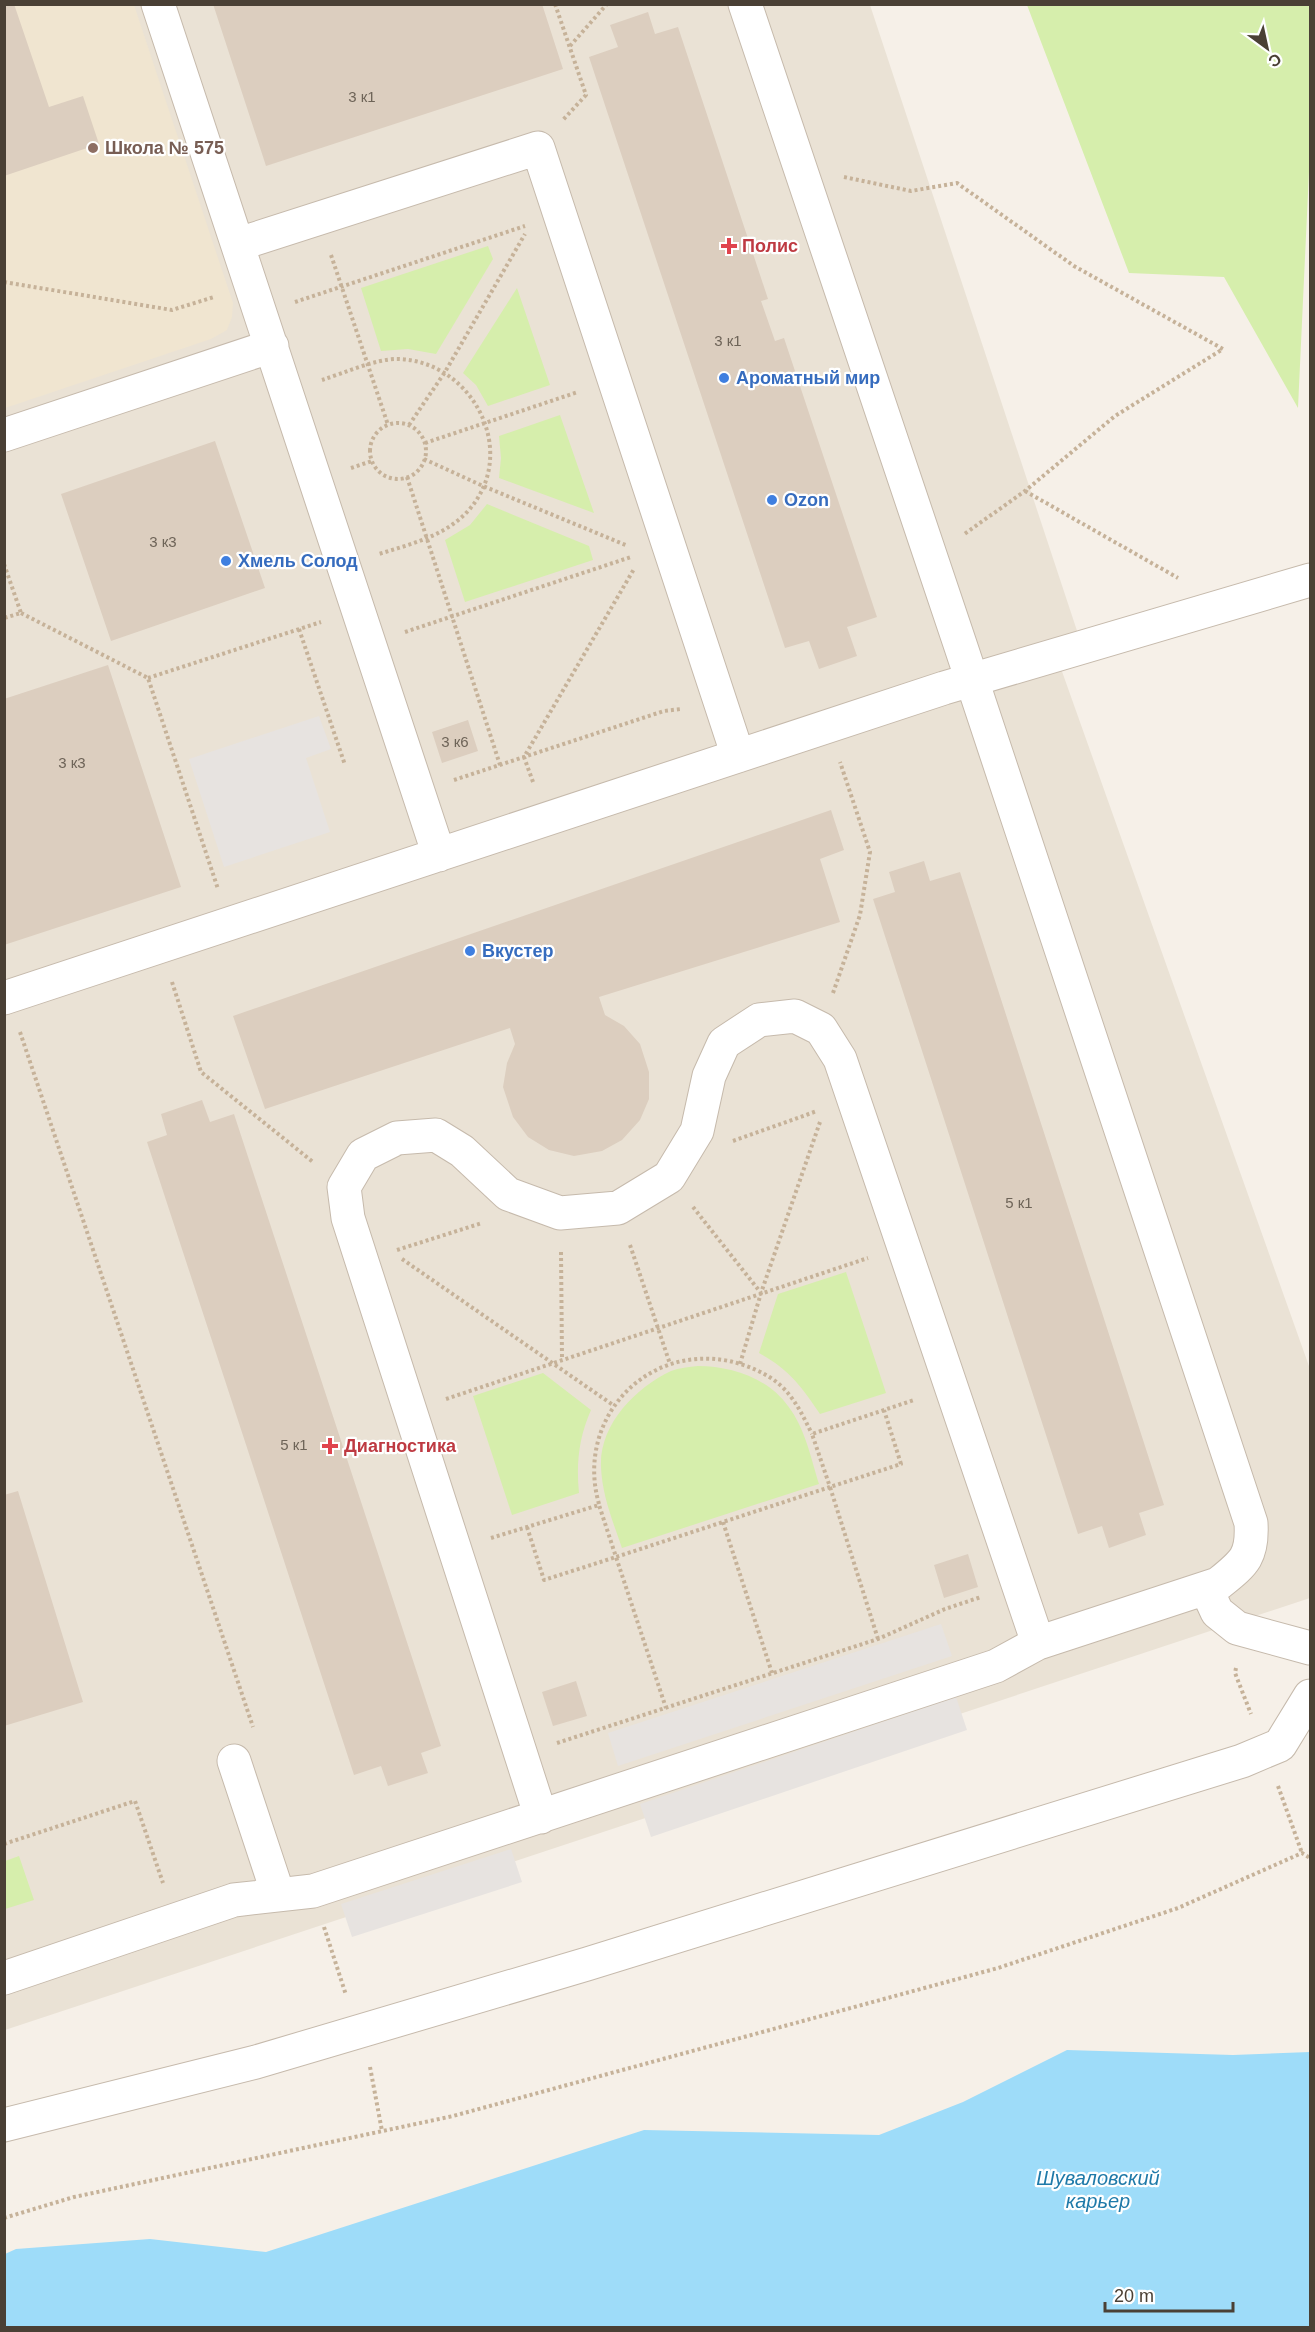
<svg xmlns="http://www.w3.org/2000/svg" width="1315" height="2332" viewBox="0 0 1315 2332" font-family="Arial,sans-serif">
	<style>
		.residential { fill: #eae2d5 }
		.education { fill: #f0e5d0 }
		.green { fill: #d6eeac }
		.parking { fill: #e7e3e0 }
		.water { fill: #9edcf9 }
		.building { fill: #dccebf }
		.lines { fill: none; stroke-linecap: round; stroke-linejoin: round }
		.minor-casing { stroke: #c6baac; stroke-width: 35 }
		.path { stroke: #c6b299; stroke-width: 4; stroke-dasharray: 3 3; stroke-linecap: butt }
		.minor { stroke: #fff; stroke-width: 33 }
		.education-dot { fill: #8d6e63; stroke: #fff; stroke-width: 2 }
		.health-dot { fill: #e0444e; stroke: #fff; stroke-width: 2 }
		.shop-dot { fill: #3f7fe0; stroke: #fff; stroke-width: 2 }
		.labels { text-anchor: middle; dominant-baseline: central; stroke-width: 4.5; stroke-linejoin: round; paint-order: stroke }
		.number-label { font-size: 15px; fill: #6e6458 }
		.education-label { font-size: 18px; font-weight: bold; fill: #785e54; stroke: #fff; text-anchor: start }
		.health-label { font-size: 18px; font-weight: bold; fill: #be3a42; stroke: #fff; text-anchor: start }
		.shop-label { font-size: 18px; font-weight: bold; fill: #366cbe; stroke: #fff; text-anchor: start }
		.water-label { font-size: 20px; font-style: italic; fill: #1f7aa9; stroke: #fff }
	</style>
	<rect width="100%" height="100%" fill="#f6f0e8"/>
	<path class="residential" d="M4,5H870L1087,661L1059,663L1310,1369V1598L5,2030Z"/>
	<path class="education" d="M4,5H134L233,303L232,317L227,330L211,339L5,408Z"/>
	<path class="green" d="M1027,5H1310V150L1298,408L1224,277L1129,273Z
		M488,246L493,259L436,354L408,349L381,351L361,288Z
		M517,288L550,385L488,406L476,385L463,373Z
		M560,415L594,513L499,478L501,458L499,436Z
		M487,504L589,546L593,560L465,602L445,540L470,525Z
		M846,1272L886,1393L820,1414C802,1387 789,1369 759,1353L778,1294Z
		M698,1366C731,1366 768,1378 788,1406C805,1428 811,1458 819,1484L622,1548C613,1522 602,1495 601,1467C599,1425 635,1388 671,1371C679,1368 689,1367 698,1366Z
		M543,1373L591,1410C579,1437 576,1463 579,1493L512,1515L473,1396Z
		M19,1856L34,1900L5,1909V1861Z"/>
	<path class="parking" d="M319,716L331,749L306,758L330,832L224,867L189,759Z
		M941,1624L952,1656L618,1766L608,1733Z
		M956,1697L967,1730L651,1837L640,1804Z
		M511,1849L522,1882L352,1937L341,1904Z"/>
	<path class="water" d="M1067,2050L1233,2055L1310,2052V2327H5V2254L16,2249L150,2239L266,2252L644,2130L879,2135L963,2102Z"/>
	<path class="building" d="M4,4H14L49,107L83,96L99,144L4,176Z
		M213,4H542L563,69L266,166Z
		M648,12L655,34L678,27L768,299L761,301L775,341L784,338L877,617L847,627L857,656L819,669L809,641L785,648L589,57L618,47L610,25Z
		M215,441L265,588L111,641L61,494Z
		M108,665L181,887L4,945V699Z
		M468,720L478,751L442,763L432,732Z
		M831,810L844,850L820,859L840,922L599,997L605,1015L624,1026L640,1044L649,1072V1099L640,1120L622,1140L602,1151L574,1156L549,1150L528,1137L513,1117L503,1087L507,1063L515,1044L510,1028L265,1109L233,1016Z
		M924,861L930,881L960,872L1164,1505L1139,1513L1146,1535L1109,1548L1102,1526L1078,1534L873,899L895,892L889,872Z
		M202,1100L210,1122L234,1114L441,1746L421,1753L428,1773L388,1786L381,1766L354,1775L147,1142L167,1135L161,1114Z
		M18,1491L83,1702L4,1726V1495Z
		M968,1554L978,1587L944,1598L934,1565Z
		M576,1681L587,1716L553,1726L542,1692Z"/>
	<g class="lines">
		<g class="minor-casing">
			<path id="minor" d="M158,4L439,855
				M239,244L538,148L738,756
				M4,435L272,346
				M4,998L944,688L1310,580
				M1206,1588L1217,1612L1237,1628L1310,1648
				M234,1761L278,1894
				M541,1817L348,1218L344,1187L363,1155L397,1138L436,1135L462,1151L508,1194L560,1213L618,1208L669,1177L697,1131L709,1076L724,1043L759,1020L795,1016L821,1029L840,1059L1038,1643
				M4,1978L234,1900L313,1891L996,1666L1038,1643L1218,1584C1244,1563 1253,1557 1251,1523L961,647L745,4
				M4,2125L256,2062L587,1964L1242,1761L1280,1745L1310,1696"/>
		</g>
		<path class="path" d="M555,4L586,95L562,121
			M570,46L607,4
			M844,177L911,191L957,183L1074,266L1223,349L1115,416L1025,491L963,535
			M331,255L388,425
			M4,282L172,310L214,297
			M295,302L525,226
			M322,380C344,373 375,359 397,359C472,360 521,452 468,511C445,536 411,544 379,554
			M370 451a28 28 0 1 1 56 0a28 28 0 1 1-56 0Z
			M409,425L445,372L525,234
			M425,443L578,392
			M424,459L483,486L628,546
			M351,468L372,461
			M407,477L500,765
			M1025,491L1178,578
			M4,564L21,613L4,618
			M21,613L148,678L218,889
			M299,629L345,765
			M405,632L631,557
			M148,678L321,622
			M454,780L664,711L681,709
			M533,782L524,757L634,569
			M172,982L201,1072L313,1162
			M833,993L860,915L870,852L840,762
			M20,1032L253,1727
			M733,1141L817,1111
			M693,1207L761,1293
			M630,1245L670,1364
			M397,1250L482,1223
			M561,1252L562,1359
			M402,1259L613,1405
			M740,1364L761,1293L820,1122
			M446,1399L868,1258
			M599,1504C575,1421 644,1344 729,1361C747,1365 766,1373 779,1384C795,1398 803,1416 812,1434
			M723,1522L772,1673
			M527,1527L544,1580L616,1557L666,1708
			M491,1538L599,1505L616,1557L830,1487L812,1434L914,1400
			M878,1639L830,1487L901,1464L884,1410
			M1236,1668L1235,1673L1251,1714
			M557,1743L878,1639L945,1609L981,1597
			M1278,1786L1302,1853
			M4,1844L135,1801L163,1883
			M324,1927L346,1995
			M370,2067L382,2131
			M4,2218L74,2197L453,2116L998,1968L1178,1908L1302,1853L1310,1858"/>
		<use href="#minor" class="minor"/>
	</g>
	<circle class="education-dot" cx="93" cy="148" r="6"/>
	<g class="health-dot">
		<path d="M726 237h6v6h6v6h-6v6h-6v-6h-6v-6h6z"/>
		<path d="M327 1437h6v6h6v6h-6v6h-6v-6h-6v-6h6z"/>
	</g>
	<g class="shop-dot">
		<circle cx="724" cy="378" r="6"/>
		<circle cx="772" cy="500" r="6"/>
		<circle cx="226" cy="561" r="6"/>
		<circle cx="470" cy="951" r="6"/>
	</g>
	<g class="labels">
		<g class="number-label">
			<text x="362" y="96">3 к1</text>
			<text x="728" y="340">3 к1</text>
			<text x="163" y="541">3 к3</text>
			<text x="455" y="741">3 к6</text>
			<text x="72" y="762">3 к3</text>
			<text x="1019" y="1202">5 к1</text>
			<text x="294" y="1444">5 к1</text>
		</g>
		<g class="education-label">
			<text x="105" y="148">Школа № 575</text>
		</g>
		<g class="health-label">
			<text x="742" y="246">Полис</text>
			<text x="344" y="1446">Диагностика</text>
		</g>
		<g class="shop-label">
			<text x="736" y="378">Ароматный мир</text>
			<text x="784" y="500">Ozon</text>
			<text x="238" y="561">Хмель Солод</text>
			<text x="482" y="951">Вкустер</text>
		</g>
		<g class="water-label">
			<text x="1098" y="2178">Шуваловский<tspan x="1098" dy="23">карьер</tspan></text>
		</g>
	</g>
	<rect width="1315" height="2332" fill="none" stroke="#4a4035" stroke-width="12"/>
	<g transform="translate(1267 48) rotate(147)" stroke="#ffffff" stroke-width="4.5" paint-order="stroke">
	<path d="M0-4.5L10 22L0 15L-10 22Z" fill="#4a4035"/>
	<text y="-9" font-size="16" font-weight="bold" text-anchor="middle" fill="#4a4035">С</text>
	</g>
	<path d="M1105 2302v9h128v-9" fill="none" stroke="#4a4035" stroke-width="3"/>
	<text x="1114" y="2302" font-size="18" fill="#4a4035" stroke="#ffffff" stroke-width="4.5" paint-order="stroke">20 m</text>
</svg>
